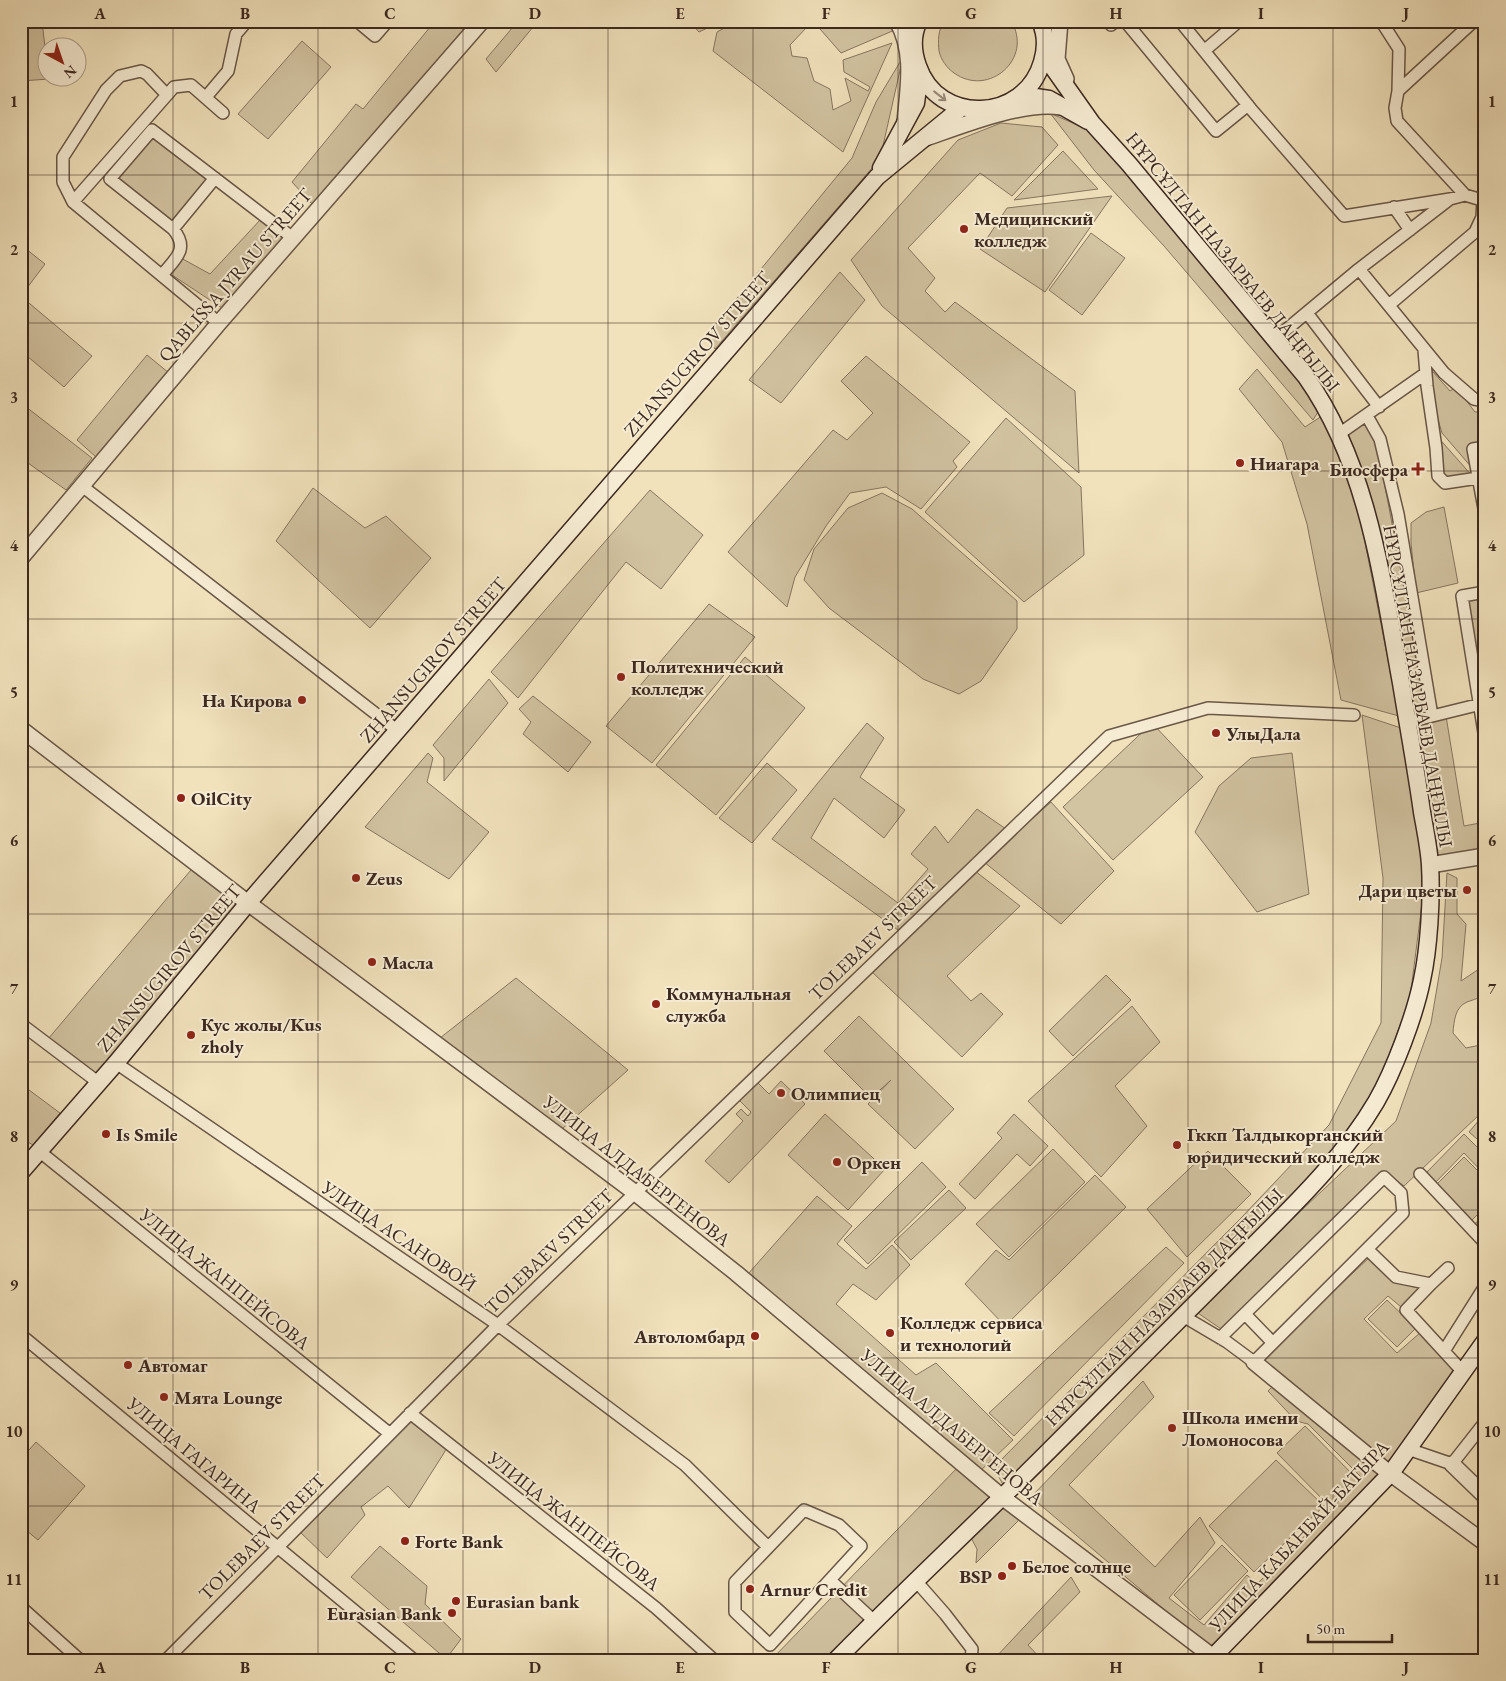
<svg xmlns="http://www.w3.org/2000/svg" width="1506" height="1681" viewBox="0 0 1506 1681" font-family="'EB Garamond',serif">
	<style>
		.green { fill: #d2c3a1; stroke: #877660 }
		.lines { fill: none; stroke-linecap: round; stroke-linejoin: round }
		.minor-casing { stroke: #695747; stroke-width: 14 }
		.tertiary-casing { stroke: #695747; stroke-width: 18 }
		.secondary-casing { stroke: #3c2920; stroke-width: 19 }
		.minor { stroke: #f6ecd3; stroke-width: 11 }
		.tertiary { stroke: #f6ecd3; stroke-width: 15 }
		.secondary { stroke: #f6ecd3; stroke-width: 16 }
		.oneway { stroke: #998a7a }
		.grid { fill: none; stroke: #3c2920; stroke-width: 1; stroke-opacity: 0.55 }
		.poi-dot { fill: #8f2418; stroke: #f6ecd3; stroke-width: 2 }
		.labels { text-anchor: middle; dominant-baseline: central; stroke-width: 4; stroke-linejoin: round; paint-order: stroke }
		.poi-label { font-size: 19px; font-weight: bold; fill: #3c2920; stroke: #f6ecd3; text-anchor: start }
		.street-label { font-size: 19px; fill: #3c2920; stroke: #f6ecd3 }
		.neatline { fill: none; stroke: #3c2920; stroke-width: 2 }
		.grid-label { font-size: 16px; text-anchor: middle; font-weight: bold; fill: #3c2920 }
	</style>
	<rect width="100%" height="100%" fill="#f1e2bc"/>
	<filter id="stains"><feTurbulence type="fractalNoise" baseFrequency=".004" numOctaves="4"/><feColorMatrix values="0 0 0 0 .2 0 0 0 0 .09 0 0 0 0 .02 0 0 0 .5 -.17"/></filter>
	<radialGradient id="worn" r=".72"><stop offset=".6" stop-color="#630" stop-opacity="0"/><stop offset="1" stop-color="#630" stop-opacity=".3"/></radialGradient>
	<path class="green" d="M21,21H42L47,65L48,78L49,79L21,81Z
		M435,21H473L312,204L292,182L356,104L363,109Z
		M518,21H538L496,72L486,59Z
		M689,21H722L699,32Z
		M737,21H804L808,26L790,45L792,56L807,58L814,81L830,89L833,110L851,101L845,78L868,91L870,87L844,72L843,60L892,43L843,152L713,51L717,32Z
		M813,21H885L897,29L841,53Z
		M944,21H1011C1034,58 989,98 954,73C947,68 941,60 939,51C938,41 938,30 944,21Z
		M302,41L331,67L268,139L238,114Z
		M903,57L880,159L715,349L706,336L852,158L876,102Z
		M1050,113L1093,132L1321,407L1313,420L1164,246L1094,170Z
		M1001,123L1042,127L1058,145L1012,196L980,173L908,248L935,278L925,291L945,312L955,302L1075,391L1079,473L882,306L851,260L958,140Z
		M154,136L208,179L173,221L118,178Z
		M1063,151L1098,189L1014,200Z
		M1112,196L1045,292L980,249L1007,208Z
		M261,219L287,238L225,310L169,273L181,258L210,274Z
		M1091,233L1125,258L1082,315L1049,290Z
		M21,245L45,264L21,296Z
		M840,272L865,300L781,403L749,380Z
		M29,303L92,356L64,387L21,351V313Z
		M147,355L169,373L96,457L77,440Z
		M866,356L970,442L953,461L957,467L921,509L886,487L850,493L826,526L795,577L787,607L728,552L833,430L847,440L873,413L841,381Z
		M1425,363L1450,391L1456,387L1475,412H1485V444L1469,447L1473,469L1442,433L1426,379Z
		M1257,369L1305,427L1325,414L1352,476L1399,716L1341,700L1307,524L1282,442L1239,389Z
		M21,403L92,458L66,490L21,458Z
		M1006,418L1081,487L1084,555L1024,602L925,512Z
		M1367,421L1376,439L1428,714L1411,717L1343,436Z
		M1436,435L1474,478L1440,487Z
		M313,488L365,528L386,516L431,558L370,628L276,541Z
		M650,490L703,535L661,589L626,562L518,698L491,672Z
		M882,493L912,509L1017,601V629L981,681L959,694L923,679L829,608L804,580L814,549L848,508Z
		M1444,507L1458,583L1416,593L1411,543V523L1426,512Z
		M1485,594V702L1465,598Z
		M709,604L755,637L652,763L606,726Z
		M745,657L805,708L716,815L656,765Z
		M489,679L508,703L444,781V758L433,745Z
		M533,696L591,742L568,772L523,734L531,722L519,709Z
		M1362,715L1401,728L1426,872L1410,998L1375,1094L1304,1194L1004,1487L994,1467L1241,1218L1329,1125L1381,1023L1383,878Z
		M1446,716L1464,826L1485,822V853L1433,862L1411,724Z
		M867,723L884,738L860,777L905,810L884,838L834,798L811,838L898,903L928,869L911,854L935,826L948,843L977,809L1006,829L898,930L772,839Z
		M1152,723L1203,777L1113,860L1063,807Z
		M428,753L433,758L427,782L489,832L449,879L365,827Z
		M1292,753L1309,894L1257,912L1195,832L1219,786L1251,758Z
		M767,763L797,790L752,843L719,818Z
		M1051,802L1114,871L1061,924L984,862Z
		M191,870L238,906L97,1075L48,1039Z
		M975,871L1020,906L947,976L971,1001L981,993L1003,1014L962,1057L871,971Z
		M1447,873L1457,878V914L1466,924L1461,981L1485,965V992C1479,999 1475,999 1467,1002C1455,1007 1454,1021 1453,1033L1466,1048L1485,1044V1093L1482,1105L1485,1107V1119L1480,1114L1404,1186L1385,1172L1224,1331L1195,1311L1396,1121L1431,1023L1442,958Z
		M1106,975L1131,1000L1073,1056L1049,1031Z
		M516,978L628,1070L562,1129L440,1038Z
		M1132,1006L1160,1042L1115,1086L1147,1126L1101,1177L1028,1101Z
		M859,1016L954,1109L915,1149L868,1104L891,1080L871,1098L824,1051Z
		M781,1081L805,1104L729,1183L705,1161L743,1121L736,1114L741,1109L748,1116L751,1112L739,1100L757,1082L769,1094Z
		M21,1084L60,1113L33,1145L21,1138Z
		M825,1114L885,1169L848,1210L788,1155Z
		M1014,1114L1048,1146L1030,1166L1017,1154L975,1199L959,1184L1002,1138L997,1133Z
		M1480,1119L1485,1123V1146L1469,1132Z
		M1464,1134L1485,1155V1175L1464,1153L1434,1184L1426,1173Z
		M1053,1149L1085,1182L1009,1257L976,1224Z
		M1208,1151L1251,1194L1187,1257L1147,1209Z
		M1464,1157L1485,1178V1207L1471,1221L1436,1185Z
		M922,1162L946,1187L868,1264L844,1240Z
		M1095,1175L1126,1207L1005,1326L965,1284L996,1250L1009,1260Z
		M949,1190L966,1208L911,1260L894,1242Z
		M817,1196L852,1226L837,1244L866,1269L892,1245L910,1265L876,1300L853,1284L836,1304L916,1375L936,1363L1013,1440L979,1472L748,1274Z
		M1485,1213V1235L1473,1226Z
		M1166,1247L1184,1263L1014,1436L989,1413Z
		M1370,1257L1394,1281L1421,1289L1401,1307L1388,1296L1364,1319L1397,1353L1421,1332L1459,1372L1388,1467L1259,1361Z
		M1387,1300L1416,1328L1397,1347L1368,1319Z
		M1143,1381L1154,1397L1069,1485L1155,1567L1200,1517L1215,1543L1169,1598L1204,1625L1247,1575L1257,1584L1362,1478L1308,1424L1296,1421L1268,1391L1274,1385L1382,1475L1211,1649L1031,1497Z
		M410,1418L447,1447L444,1453L409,1508L388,1486L361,1507L365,1515L327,1558L300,1532Z
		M1305,1426L1358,1480L1330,1507L1277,1453Z
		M36,1442L85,1486L38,1540L21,1526V1459Z
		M1276,1460L1324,1506L1254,1572L1209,1526Z
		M959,1466L994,1496L829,1660H771Z
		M1003,1501L1022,1517L976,1563L977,1549L970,1536Z
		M1222,1545L1248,1571L1200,1620L1174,1595Z
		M380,1546L427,1586L425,1604L461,1639L446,1659L351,1577Z
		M1071,1577L1080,1592L1028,1645L1042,1660H997L995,1658Z"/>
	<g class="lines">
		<g class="minor-casing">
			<path id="minor" d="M357,21L375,36L388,21
				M1125,21L1216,131L1248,105
				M1180,21L1251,109L1344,216L1450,199
				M1381,21L1399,49L1398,91L1395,108L1397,121L1465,195
				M1111,25L1115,21
				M1204,51L1239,21
				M1398,91L1474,21
				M167,95L147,74L141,71L120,76L106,90L63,157V182L73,202L219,323
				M206,97L228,71L236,34L247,21
				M215,178L173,229L110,179L152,130L293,238
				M73,202L174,87L191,85L223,113
				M1394,207L1410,230
				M1359,269L1444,373L1474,399L1485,401
				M162,275C175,259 190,249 173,229
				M1389,305L1475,232L1482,217L1483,200
				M1307,313L1379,407
				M1275,339L1359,269L1450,199L1465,195L1485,201
				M1424,350L1427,386L1436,448L1438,476L1445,483L1478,478
				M1367,416L1380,439L1398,514L1432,716
				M1339,434L1426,373
				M1485,447L1473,449L1485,514
				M82,486L398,731
				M1485,592L1462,596L1485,739
				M1408,722L1485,703
				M21,1024L99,1083
				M116,1063L498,1325L685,1465L768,1547
				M39,1151L389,1433
				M1420,1174L1485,1243
				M1367,1249L1396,1277L1431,1284L1406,1310L1463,1372
				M1431,1284L1448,1268
				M1245,1314L1273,1343
				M1183,1316L1227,1342L1254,1362L1403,1213L1401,1193L1384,1177L1220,1338
				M21,1335L414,1660
				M1444,1351L1485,1286
				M410,1413L656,1608L714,1660
				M1408,1449L1452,1464L1485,1422
				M804,1510L839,1525L861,1546L770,1645L735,1612V1582Z
				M830,1580L874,1621
				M916,1581L945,1614L972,1649L971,1660
				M21,1607L80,1660
				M166,1660L498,1325L1109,736L1208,708L1354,715"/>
		</g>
		<g class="tertiary-casing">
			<path id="tertiary" d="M897,21C915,52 908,88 905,122
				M1060,21L1057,59L1066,79
				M926,138C963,125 1023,101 1061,107
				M21,558L219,323L482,21
				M21,729L248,903L634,1192L736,1273L1002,1497L1217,1660
				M1430,865L1485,856
				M1254,1362L1383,1468L1485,1543
				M1452,1464L1485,1496"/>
		</g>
		<g class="secondary-casing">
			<path id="secondary" d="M919,21C912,35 913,52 918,66C938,126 1025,122 1042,62C1046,49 1046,34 1040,21
				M1022,95L1049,99L1088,121
				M881,168L916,103L920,73
				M21,1172L116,1063L248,903L877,177L961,108
				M836,1660C890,1605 946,1552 1001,1498C1051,1450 1099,1400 1148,1351C1186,1313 1224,1275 1262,1237C1303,1196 1346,1153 1376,1102C1394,1071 1415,1015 1422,980C1429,948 1432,898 1430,865C1429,848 1425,829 1422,812C1416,769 1408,726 1401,683C1382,579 1368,465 1306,377L1129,164L1092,123L1044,55
				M1210,1660L1391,1473L1485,1341"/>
		</g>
		<use href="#minor" class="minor"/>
		<use href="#tertiary" class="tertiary"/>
		<use href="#secondary" class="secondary"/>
	</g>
	<defs><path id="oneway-shaft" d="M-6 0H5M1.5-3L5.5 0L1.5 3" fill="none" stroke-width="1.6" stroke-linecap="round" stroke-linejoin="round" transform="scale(1.25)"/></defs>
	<use class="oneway" href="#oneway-shaft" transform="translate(940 96) rotate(38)"/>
	<path class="grid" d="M173,21V1660M318,21V1660M463,21V1660M608,21V1660M753,21V1660M898,21V1660M1043,21V1660M1188,21V1660M1333,21V1660M21,175H1485M21,323H1485M21,471H1485M21,619H1485M21,767H1485M21,914H1485M21,1062H1485M21,1210H1485M21,1358H1485M21,1506H1485"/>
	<g class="poi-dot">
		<circle cx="964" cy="229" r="5"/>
		<circle cx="1240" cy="463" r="5"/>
		<path d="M1415.5 461.5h5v5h5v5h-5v5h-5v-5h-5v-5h5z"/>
		<circle cx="621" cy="677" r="5"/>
		<circle cx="302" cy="700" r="5"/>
		<circle cx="1216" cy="733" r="5"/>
		<circle cx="181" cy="798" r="5"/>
		<circle cx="356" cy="878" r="5"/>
		<circle cx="1467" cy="890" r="5"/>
		<circle cx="372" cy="962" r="5"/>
		<circle cx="656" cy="1004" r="5"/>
		<circle cx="191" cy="1035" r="5"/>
		<circle cx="781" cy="1093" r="5"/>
		<circle cx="106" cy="1134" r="5"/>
		<circle cx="1177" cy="1145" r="5"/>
		<circle cx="837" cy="1162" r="5"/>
		<circle cx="890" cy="1333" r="5"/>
		<circle cx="755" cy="1336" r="5"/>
		<circle cx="128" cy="1365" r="5"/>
		<circle cx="164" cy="1397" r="5"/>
		<circle cx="1172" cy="1428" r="5"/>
		<circle cx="405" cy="1541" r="5"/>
		<circle cx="1012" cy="1566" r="5"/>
		<circle cx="1002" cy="1576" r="5"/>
		<circle cx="750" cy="1589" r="5"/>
		<circle cx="456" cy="1601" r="5"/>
		<circle cx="452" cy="1613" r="5"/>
	</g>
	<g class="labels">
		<g class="poi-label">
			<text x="974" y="218">Медицинский<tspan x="974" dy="22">колледж</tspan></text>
			<text x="1250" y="463">Ниагара</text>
			<text x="1408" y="469" text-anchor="end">Биосфера</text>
			<text x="631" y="666">Политехнический<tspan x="631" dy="22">колледж</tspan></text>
			<text x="292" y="700" text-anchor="end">На Кирова</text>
			<text x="1226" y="733">УлыДала</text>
			<text x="191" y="798">OilCity</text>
			<text x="366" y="878">Zeus</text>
			<text x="1457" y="890" text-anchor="end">Дари цветы</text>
			<text x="382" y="962">Масла</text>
			<text x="666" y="993">Коммунальная<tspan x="666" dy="22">служба</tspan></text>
			<text x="201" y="1024">Кус жолы/Kus<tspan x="201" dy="22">zholy</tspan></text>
			<text x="791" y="1093">Олимпиец</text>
			<text x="116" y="1134">Is Smile</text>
			<text x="1187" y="1134">Гккп Талдыкорганский<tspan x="1187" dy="22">юридический колледж</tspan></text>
			<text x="847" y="1162">Оркен</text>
			<text x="900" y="1322">Колледж сервиса<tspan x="900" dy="22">и технологий</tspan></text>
			<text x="745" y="1336" text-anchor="end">Автоломбард</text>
			<text x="138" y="1365">Автомаг</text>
			<text x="174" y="1397">Мята Lounge</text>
			<text x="1182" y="1417">Школа имени<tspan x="1182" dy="22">Ломоносова</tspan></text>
			<text x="415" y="1541">Forte Bank</text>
			<text x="1022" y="1566">Белое солнце</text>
			<text x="992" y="1576" text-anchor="end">BSP</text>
			<text x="760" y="1589">Arnur Credit</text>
			<text x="466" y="1601">Eurasian bank</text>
			<text x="442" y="1613" text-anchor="end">Eurasian Bank</text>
		</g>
		<g class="street-label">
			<text transform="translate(1233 262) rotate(51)">НҰРСҰЛТАН НАЗАРБАЕВ ДАҢҒЫЛЫ</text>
			<text transform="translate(235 275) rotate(-49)">QABLISSA JYRAU STREET</text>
			<text transform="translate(697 354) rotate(-49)">ZHANSUGIROV STREET</text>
			<text transform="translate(433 660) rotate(-49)">ZHANSUGIROV STREET</text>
			<text transform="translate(1418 686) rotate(80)">НҰРСҰЛТАН НАЗАРБАЕВ ДАҢҒЫЛЫ</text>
			<text transform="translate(873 938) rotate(-44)">TOLEBAEV STREET</text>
			<text transform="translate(169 968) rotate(-50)">ZHANSUGIROV STREET</text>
			<text transform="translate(637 1171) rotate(38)">УЛИЦА АЛДАБЕРГЕНОВА</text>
			<text transform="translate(399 1236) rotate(34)">УЛИЦА АСАНОВОЙ</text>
			<text transform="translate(549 1251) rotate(-44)">TOLEBAEV STREET</text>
			<text transform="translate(225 1279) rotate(39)">УЛИЦА ЖАНПЕЙСОВА</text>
			<text transform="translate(1164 1307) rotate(-45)">НҰРСҰЛТАН НАЗАРБАЕВ ДАҢҒЫЛЫ</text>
			<text transform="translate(952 1427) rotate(40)">УЛИЦА АЛДАБЕРГЕНОВА</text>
			<text transform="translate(194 1455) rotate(40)">УЛИЦА ГАГАРИНА</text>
			<text transform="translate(574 1521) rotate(38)">УЛИЦА ЖАНПЕЙСОВА</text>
			<text transform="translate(1299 1536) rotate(-47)">УЛИЦА КАБАНБАЙ-БАТЫРА</text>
			<text transform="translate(262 1537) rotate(-45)">TOLEBAEV STREET</text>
		</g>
	</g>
	<rect width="1506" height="1681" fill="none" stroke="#f1e2bc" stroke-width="55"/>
	<g transform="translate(62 62) rotate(140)"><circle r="24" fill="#f6ecd3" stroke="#ac9e8b"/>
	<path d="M0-4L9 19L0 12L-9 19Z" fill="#8f2418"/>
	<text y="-8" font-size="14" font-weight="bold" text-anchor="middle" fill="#3c2920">N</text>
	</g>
	<path d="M1308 1634v8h84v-8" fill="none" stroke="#3c2920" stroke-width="2.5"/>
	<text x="1316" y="1634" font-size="15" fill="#3c2920" stroke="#f6ecd3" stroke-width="4" paint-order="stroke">50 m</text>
	<rect x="28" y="28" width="1450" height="1626" class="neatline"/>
	<g class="grid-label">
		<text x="100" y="19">A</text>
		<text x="245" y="19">B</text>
		<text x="390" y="19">C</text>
		<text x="535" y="19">D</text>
		<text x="680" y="19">E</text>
		<text x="826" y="19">F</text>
		<text x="971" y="19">G</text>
		<text x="1116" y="19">H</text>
		<text x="1261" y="19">I</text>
		<text x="1406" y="19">J</text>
		<text x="14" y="107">1</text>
		<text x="1492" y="107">1</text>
		<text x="14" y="255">2</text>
		<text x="1492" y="255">2</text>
		<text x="14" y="403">3</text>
		<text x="1492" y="403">3</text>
		<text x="14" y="551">4</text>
		<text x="1492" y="551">4</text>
		<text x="14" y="698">5</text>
		<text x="1492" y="698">5</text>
		<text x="14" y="846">6</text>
		<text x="1492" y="846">6</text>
		<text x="14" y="994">7</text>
		<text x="1492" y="994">7</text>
		<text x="14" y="1142">8</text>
		<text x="1492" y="1142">8</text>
		<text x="14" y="1290">9</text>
		<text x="1492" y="1290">9</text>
		<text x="14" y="1437">10</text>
		<text x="1492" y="1437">10</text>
		<text x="14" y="1585">11</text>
		<text x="1492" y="1585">11</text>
		<text x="100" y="1673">A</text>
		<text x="245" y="1673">B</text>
		<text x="390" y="1673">C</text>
		<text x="535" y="1673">D</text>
		<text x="680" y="1673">E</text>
		<text x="826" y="1673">F</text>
		<text x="971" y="1673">G</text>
		<text x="1116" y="1673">H</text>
		<text x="1261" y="1673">I</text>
		<text x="1406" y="1673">J</text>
	</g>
	<rect width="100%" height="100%" filter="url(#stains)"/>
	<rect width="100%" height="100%" fill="url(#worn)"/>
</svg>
